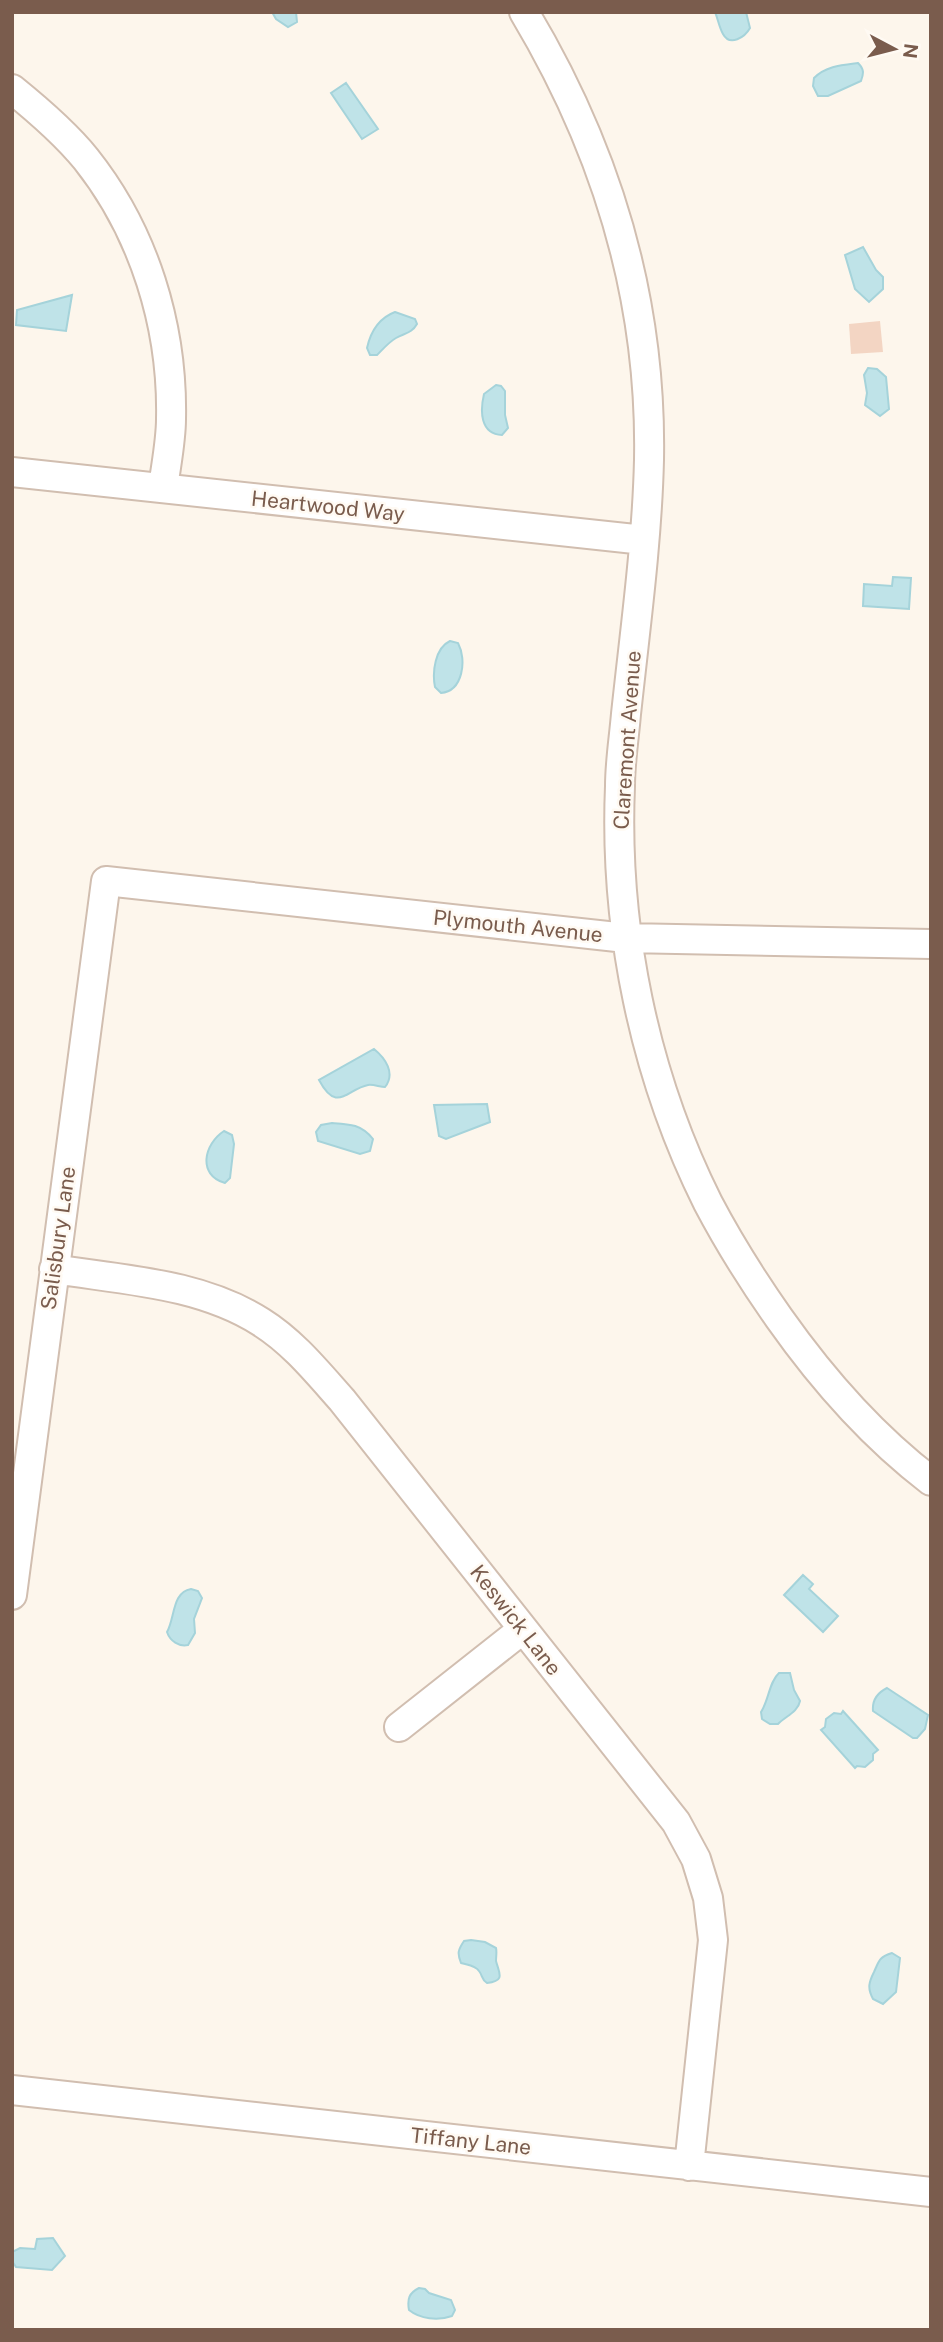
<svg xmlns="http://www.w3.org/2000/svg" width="943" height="2342" viewBox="0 0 943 2342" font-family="'Public Sans',sans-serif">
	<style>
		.water { fill: #bfe3e8; stroke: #a5d3da; stroke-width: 2 }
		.building { fill: #f3d5c3 }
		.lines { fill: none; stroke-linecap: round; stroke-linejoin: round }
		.street-casing { stroke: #d1beb0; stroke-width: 32 }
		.street { stroke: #fff; stroke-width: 28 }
		.labels { text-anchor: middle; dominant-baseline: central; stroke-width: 5; stroke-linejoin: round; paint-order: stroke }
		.street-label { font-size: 21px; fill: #7a5c4d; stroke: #fffaf3 }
	</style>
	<rect width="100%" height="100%" fill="#fdf6ec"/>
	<path class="water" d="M272,12H296L297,22L288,27L276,19Z
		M715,12H746L750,28C745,37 730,47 723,34C719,27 718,19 715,12Z
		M858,63C864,69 864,73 861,81L828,96H818L813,86L814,78C826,66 842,65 858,63Z
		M346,83L378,129L362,139L331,93Z
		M863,247L876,270L883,277V289L869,302L855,289L845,255Z
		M72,295L66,331L16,325L17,310Z
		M395,312L415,319L417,324C412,333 405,333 396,338C389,342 383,349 377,355H370L367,348C371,330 379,318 395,312Z
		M868,368L877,369L886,377L889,409L880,416L865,405L867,393L864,375Z
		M496,385L501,386L505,391V415L508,428L502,435C480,434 480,411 484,394Z
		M893,577L911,578L909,609L863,606L864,584L892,586Z
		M450,641L458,643C467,660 463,691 441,693L435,687C432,672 435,648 450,641Z
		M374,1049C385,1058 396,1073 385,1087C380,1087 373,1084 368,1085C347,1089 337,1114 319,1080Z
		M487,1104L490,1122L446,1139L439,1136L434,1105Z
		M332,1123C349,1124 361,1124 373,1139L370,1151L360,1154L318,1141L316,1132L321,1125Z
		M224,1131L232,1135L234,1144L230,1178L225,1183C197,1175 204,1144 224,1131Z
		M803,1575L813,1584L809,1589L838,1616L823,1632L784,1595Z
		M191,1589L198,1591L202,1598L194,1619L195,1633L188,1645C179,1647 170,1641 167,1632C175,1618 172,1592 191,1589Z
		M779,1673H790L794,1690L800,1701C798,1712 786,1716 778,1724H770L762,1719L761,1712C769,1700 769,1682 779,1673Z
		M887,1688L928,1715L925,1729L917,1738H913L873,1711C872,1700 877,1693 887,1688Z
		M843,1711L878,1750L873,1754V1760L865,1767L857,1766L855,1768L821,1730L825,1727L826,1719L834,1713L841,1714Z
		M471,1940L485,1942L496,1948C497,1952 496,1956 496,1961C499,1973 506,1981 487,1983C481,1979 483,1976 479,1971C475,1965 467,1965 461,1963C457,1953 458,1950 464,1941Z
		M892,1953L900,1958L896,1992L883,2004L873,1999C867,1988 869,1982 874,1972C879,1961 879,1957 892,1953Z
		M53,2238L65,2256L52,2270L16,2267L12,2261V2252L20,2248L35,2249L37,2239Z
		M419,2288L425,2289L429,2293L451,2300L455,2310L452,2316C438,2321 420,2319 409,2310C407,2299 409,2293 419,2288Z"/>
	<path class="building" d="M880,321L883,352L851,354L849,324Z"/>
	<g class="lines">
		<g class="street-casing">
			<path id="street" d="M524,12C606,149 652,299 649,460C647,544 635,630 626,714C624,738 620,762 620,786C614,928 644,1075 708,1203C729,1243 753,1281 779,1318C822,1379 872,1436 931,1481
				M12,89C38,110 65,133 86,159C144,232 173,326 171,419C171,441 166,465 163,488
				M12,472L644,540
				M54,1269C123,1280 200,1283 261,1322C293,1342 317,1372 342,1400L676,1822L696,1859L708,1898L713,1940L689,2166
				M12,1595L106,881L626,938L931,944
				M399,1727L523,1629
				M12,2090L931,2192"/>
		</g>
		<use href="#street" class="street"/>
	</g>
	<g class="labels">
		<g class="street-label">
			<text transform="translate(328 506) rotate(6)">Heartwood Way</text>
			<text transform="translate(627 740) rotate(-86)">Claremont Avenue</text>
			<text transform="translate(518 926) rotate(6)">Plymouth Avenue</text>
			<text transform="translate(58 1238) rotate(-82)">Salisbury Lane</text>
			<text transform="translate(516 1620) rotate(52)">Keswick Lane</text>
			<text transform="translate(471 2141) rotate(6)">Tiffany Lane</text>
		</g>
	</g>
	<rect width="943" height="2342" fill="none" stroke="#7a5c4d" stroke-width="28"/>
	<g transform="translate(894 49) rotate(97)" stroke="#fffaf3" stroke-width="5" paint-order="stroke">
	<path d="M0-5L12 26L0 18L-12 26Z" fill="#7a5c4d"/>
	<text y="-10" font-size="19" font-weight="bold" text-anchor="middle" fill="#7a5c4d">N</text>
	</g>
</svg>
